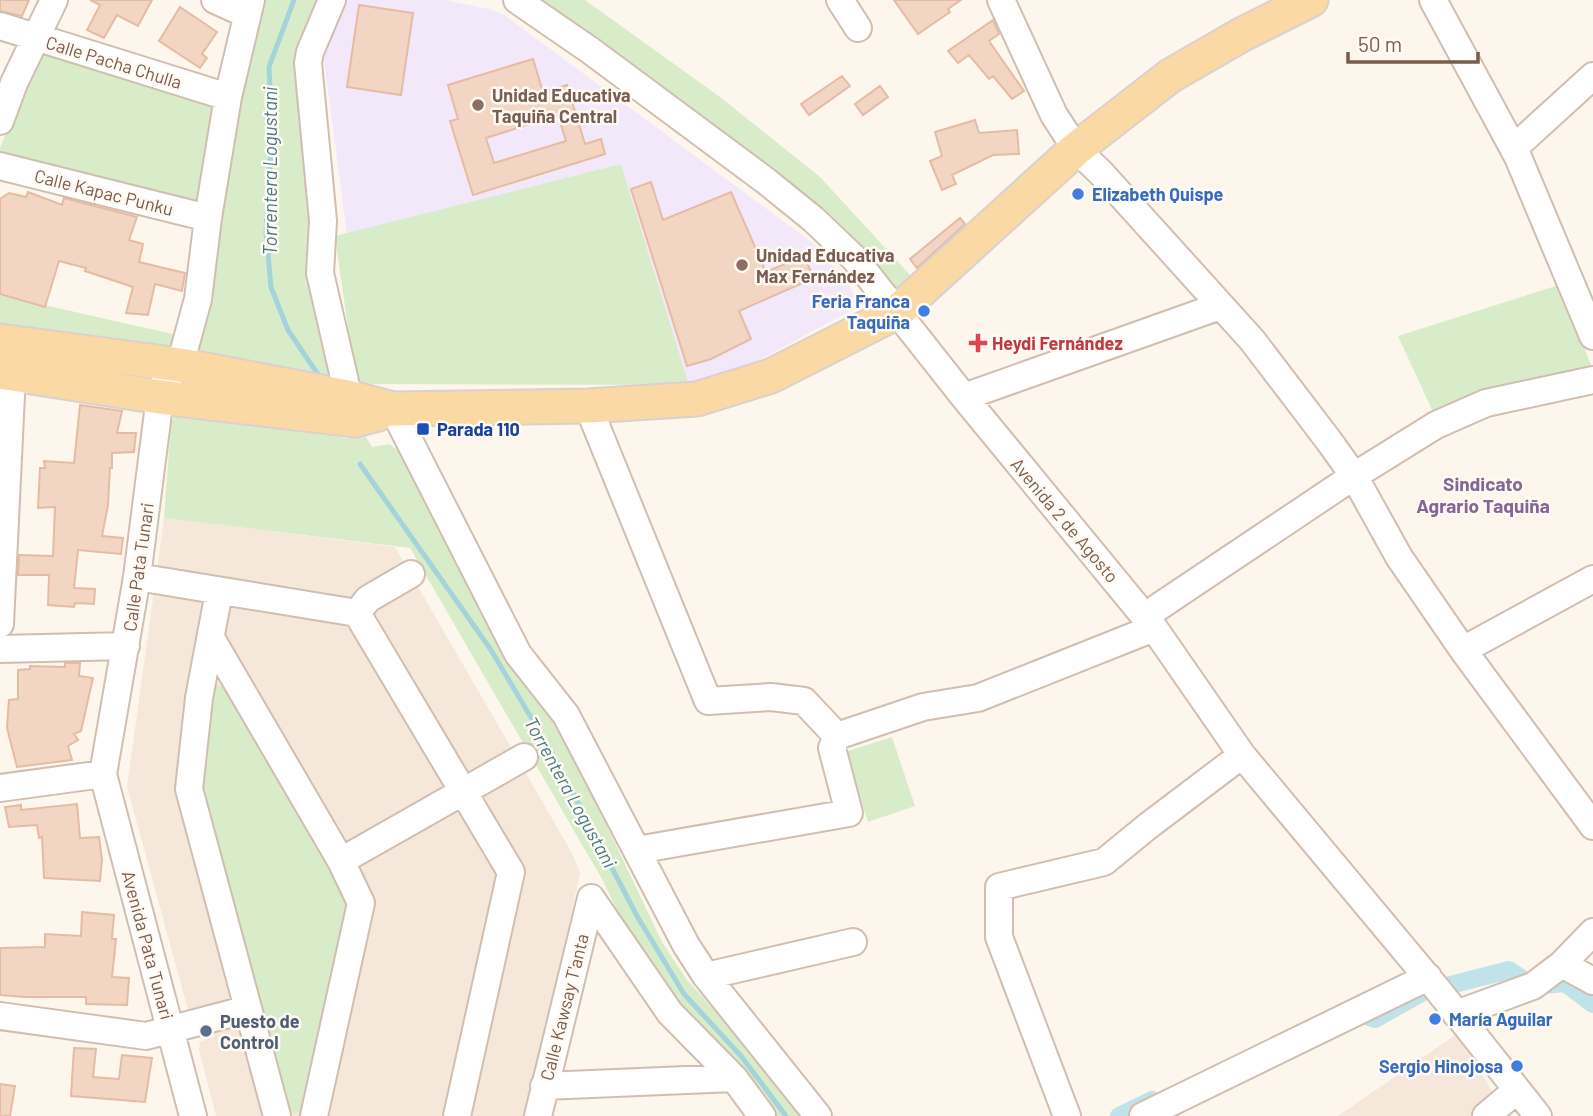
<svg xmlns="http://www.w3.org/2000/svg" width="1593" height="1116" viewBox="0 0 1593 1116" font-family="Barlow,sans-serif">
	<style>
		.residential { fill: #f5e8da }
		.education { fill: #f3e8fa }
		.green { fill: #d8ecc9 }
		.lines { fill: none; stroke-linecap: round; stroke-linejoin: round }
		.stream { stroke: #a5d3da; stroke-width: 5 }
		.canal { stroke: #bfe3e8; stroke-width: 18 }
		.building { fill: #f3d5c3; stroke: #e6bba3; stroke-width: 2; fill-rule: evenodd }
		.minor-casing { stroke: #d1beb0; stroke-width: 30 }
		.major-casing { stroke: #dad1cd; stroke-width: 37 }
		.minor { stroke: #fff; stroke-width: 26 }
		.major { stroke: #fbd9a5; stroke-width: 33 }
		.education-dot { fill: #8d6e63; stroke: #fffaf3; stroke-width: 2.5 }
		.shop-dot { fill: #3f7fe0; stroke: #fffaf3; stroke-width: 2.5 }
		.health-dot { fill: #e0444e; stroke: #fffaf3; stroke-width: 2.5 }
		.transit-dot { fill: #1a4fb4; stroke: #fffaf3; stroke-width: 2.5 }
		.service-dot { fill: #5c6f8a; stroke: #fffaf3; stroke-width: 2.5 }
		.labels { text-anchor: middle; dominant-baseline: central; stroke-width: 5; stroke-linejoin: round; paint-order: stroke }
		.street-label { font-size: 18px; fill: #7a5c4d; stroke: #fffaf3 }
		.education-label { font-size: 18px; font-weight: bold; fill: #785e54; stroke: #fffaf3; text-anchor: start }
		.shop-label { font-size: 18px; font-weight: bold; fill: #366cbe; stroke: #fffaf3; text-anchor: start }
		.health-label { font-size: 18px; font-weight: bold; fill: #be3a42; stroke: #fffaf3; text-anchor: start }
		.transit-label { font-size: 18px; font-weight: bold; fill: #164399; stroke: #fffaf3; text-anchor: start }
		.service-label { font-size: 18px; font-weight: bold; fill: #4e5e75; stroke: #fffaf3; text-anchor: start }
		.water-label { font-size: 19px; font-style: italic; fill: #437c86; stroke: #fffaf3 }
		.neighbourhood-label { font-size: 19px; font-weight: bold; fill: #846695; stroke: #fffaf3 }
	</style>
	<rect width="100%" height="100%" fill="#fdf6ec"/>
	<path class="residential" d="M164,518L395,547L572,853L580,873L527,1116H216L199,1050L200,1042L215,1036L209,1020L197,1012L188,1010L127,787Z
		M1458,1033L1500,1105L1511,1116H1338Z"/>
	<path class="education" d="M347,0H444L489,9L503,14L818,247L848,283L859,306L756,362L689,385L621,164L347,235L323,52Z"/>
	<path class="green" d="M263,0H324L297,61L333,382L194,357L237,101Z
		M537,0H585L720,97L820,177L911,276L897,289L851,236L775,169Z
		M41,48L216,107L198,203L0,157V148Z
		M621,164L689,385L356,384L335,236Z
		M1559,285L1593,370L1434,414L1398,336Z
		M0,295L177,335L175,353L0,328Z
		M187,409L345,438L366,437L372,447L389,444L408,457L560,727L662,942L687,980L765,1064L804,1116H771L670,1001L636,949L602,879L410,548L164,518L171,424L175,414Z
		M222,685L230,687L353,894L307,1108C299,1113 295,1114 286,1111L196,790L213,688Z
		M892,737L915,806L868,822L845,752Z"/>
	<g class="lines">
		<path class="stream" d="M294,0L269,67L272,130L266,232L271,287L288,330L319,376
			M360,464L491,650L552,753L637,916L684,994L741,1056L786,1116"/>
		<path class="canal" d="M1351,1010L1375,1019L1423,992L1509,970L1533,986L1565,983L1593,1004
			M1119,1116L1152,1100"/>
	</g>
	<path class="building" d="M0,0H29L22,16L0,11Z
		M90,0H152L138,26L117,15L104,38L87,30L100,5Z
		M894,0H961L948,9L950,12L918,34Z
		M359,5L413,13L401,95L347,87Z
		M180,7L217,32L202,54L207,58L200,68L159,41Z
		M993,20L999,34L989,41L1024,91L1012,99L993,76L989,79L969,55L958,63L948,51Z
		M533,59L543,92L567,85L585,144L601,139L605,154L473,195L450,121L458,119L448,85ZM558,115L566,141L494,163L486,138Z
		M842,76L850,86L809,115L801,104Z
		M880,86L888,97L863,115L855,104Z
		M975,120L979,133L1017,130L1019,154L993,155L952,175L956,184L942,190L930,161L942,156L935,132Z
		M651,182L663,220L731,192L766,272L804,256L814,278L739,311L751,339L711,359L687,366L631,189Z
		M28,192L62,205L64,198L137,217L129,240L143,244L139,262L185,273L182,291L155,284L148,315L126,313L133,287L85,271L86,268L59,261L45,307L0,294V199L9,193L26,197Z
		M960,218L965,224L917,268L910,259Z
		M80,405L122,411L117,433H136L134,452L112,453V468H110L108,505L102,536L123,538L121,554L78,550L74,588L95,589L94,604L75,603L74,607L48,605L49,575H18L19,555L53,556L55,507L38,508L40,468H45L44,461L74,463Z
		M65,663H80L79,676L93,678L81,731L74,734L78,740L68,746L72,760L17,767L7,728L9,700L18,699V670L30,669V666L65,667Z
		M77,804L80,838L99,837L102,859L100,881L44,878L42,837L39,838L37,825L9,827L5,807L21,805V810Z
		M82,912L114,915L112,939H116L112,977L129,978L127,1005L86,1004V997H25L0,995V948L45,947V934L81,936Z
		M74,1048L96,1049L93,1077L119,1079L122,1055L152,1058L145,1102L71,1096Z
		M0,1084L15,1086L10,1116H0Z"/>
	<g class="lines">
		<g class="minor-casing">
			<path id="minor" d="M215,0L246,14
				M332,0L310,52L308,63L323,221L320,273L352,412
				M517,0L591,51L766,181L813,219L855,259L964,397L1154,628L1242,755L1438,990L1538,1116
				M840,0L858,28
				M1001,0L1054,115L1076,149L1101,173L1252,340L1329,441L1354,476L1399,557L1463,650L1593,826
				M1433,0L1518,157L1593,336
				M0,26L228,97
				M0,121L14,83L54,0
				M1514,148L1593,76
				M0,166L208,218
				M964,397L1220,306
				M588,406L708,701L771,697L804,701L837,736L923,707L978,698L1154,628
				M393,409L518,654L566,715L686,945L706,976L818,1116
				M137,577L357,613L511,872L457,1116
				M219,592L199,698L189,789L277,1116
				M357,613L368,599L411,574
				M1145,616L1354,476L1436,425L1486,403L1593,380
				M0,624L12,374
				M211,638L341,861L361,903L314,1116
				M0,649L126,646
				M1463,650L1593,579
				M0,788L103,774
				M637,850L849,813L832,748L837,736
				M341,861L524,757
				M591,898L670,1013L734,1078L762,1116
				M1562,964L1593,981
				M706,976L853,942
				M1456,1014L1533,986L1562,964L1593,932
				M0,1016L146,1036L248,1009
				M544,1086L734,1078
				M193,1116L103,774L137,577L160,397L165,381L180,365L198,299L208,218L228,97L251,0
				M538,1116L591,898
				M1067,1116L999,937V887L1104,862L1148,826L1242,755
				M1143,1116L1428,977
				M1486,1116L1517,1090"/>
		</g>
		<g class="major-casing">
			<path id="major" d="M0,341L180,365L347,397L393,409L588,406L697,399L771,376L897,312L1076,149L1170,76L1241,35L1311,0
				M0,372L160,397L355,420L378,414"/>
		</g>
		<use href="#minor" class="minor"/>
		<use href="#major" class="major"/>
	</g>
	<g class="education-dot">
		<circle cx="478" cy="105" r="7"/>
		<circle cx="742" cy="265" r="7"/>
	</g>
	<g class="shop-dot">
		<circle cx="1078" cy="194" r="7"/>
		<circle cx="924" cy="311" r="7"/>
		<circle cx="1435" cy="1019" r="7"/>
		<circle cx="1517" cy="1066" r="7"/>
	</g>
	<path class="health-dot" d="M974.5 332.5h7v7h7v7h-7v7h-7v-7h-7v-7h7z"/>
	<rect class="transit-dot" x="416" y="422" width="14" height="14" rx="3.5"/>
	<circle class="service-dot" cx="206" cy="1031" r="7"/>
	<g class="labels">
		<g class="street-label">
			<text transform="translate(114 62) rotate(17)">Calle Pacha Chulla</text>
			<text transform="translate(104 192) rotate(14)">Calle Kapac Punku</text>
			<text transform="translate(1065 520) rotate(50)">Avenida 2 de Agosto</text>
			<text transform="translate(138 567) rotate(-82)">Calle Pata Tunari</text>
			<text transform="translate(148 945) rotate(75)">Avenida Pata Tunari</text>
			<text transform="translate(564 1007) rotate(-76)">Calle Kawsay T'anta</text>
		</g>
		<g class="education-label">
			<text x="492" y="95">Unidad Educativa<tspan x="492" dy="21">Taquiña Central</tspan></text>
			<text x="756" y="255">Unidad Educativa<tspan x="756" dy="21">Max Fernández</tspan></text>
		</g>
		<g class="shop-label">
			<text x="1092" y="194">Elizabeth Quispe</text>
			<text x="910" y="301" text-anchor="end">Feria Franca<tspan x="910" dy="21">Taquiña</tspan></text>
			<text x="1449" y="1019">María Aguilar</text>
			<text x="1503" y="1066" text-anchor="end">Sergio Hinojosa</text>
		</g>
		<g class="health-label">
			<text x="992" y="343">Heydi Fernández</text>
		</g>
		<g class="transit-label">
			<text x="437" y="429">Parada 110</text>
		</g>
		<g class="service-label">
			<text x="220" y="1021">Puesto de<tspan x="220" dy="21">Control</tspan></text>
		</g>
		<g class="water-label">
			<text transform="translate(269 171) rotate(-90)">Torrentera Logustani</text>
			<text transform="translate(571 792) rotate(61)">Torrentera Logustani</text>
		</g>
		<g class="neighbourhood-label">
			<text x="1483" y="483">Sindicato<tspan x="1483" dy="22">Agrario Taquiña</tspan></text>
		</g>
	</g>
	<path d="M1348 52v10h130v-10" fill="none" stroke="#7a5c4d" stroke-width="3.5"/>
	<text x="1358" y="52" font-size="21" fill="#7a5c4d" stroke="#fffaf3" stroke-width="5" paint-order="stroke">50 m</text>
</svg>
